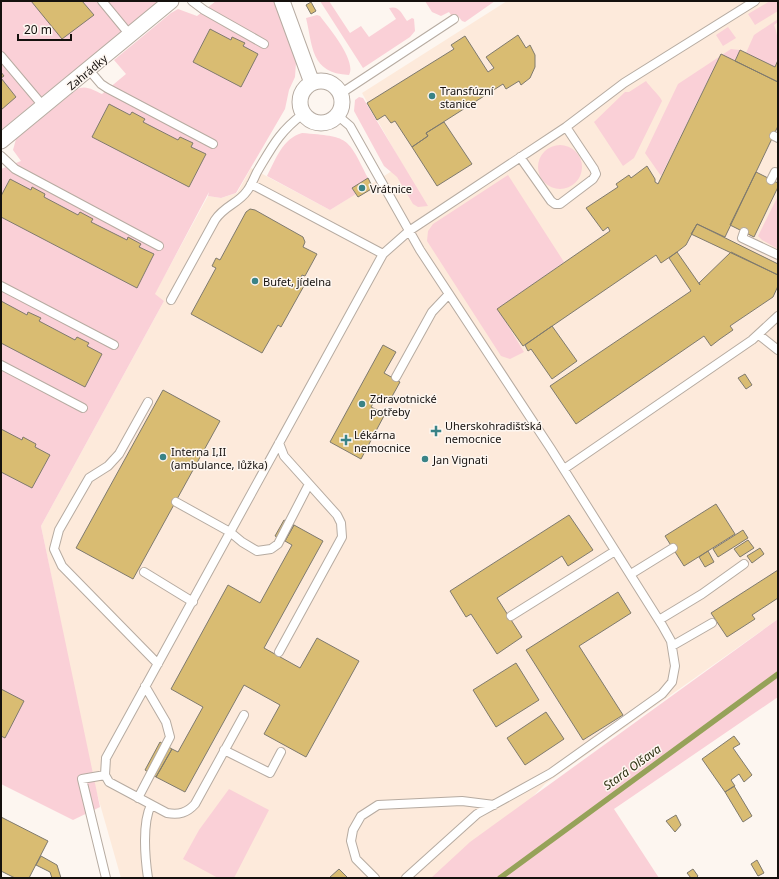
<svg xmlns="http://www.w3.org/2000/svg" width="779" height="879" viewBox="0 0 779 879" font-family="'Noto Sans',sans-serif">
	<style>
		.built { fill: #fdeadb }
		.green { fill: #fad0d7 }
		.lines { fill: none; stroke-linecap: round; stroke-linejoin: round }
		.stream { stroke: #96a259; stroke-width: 5.5 }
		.building { fill: #d9bc72; stroke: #7f7a6e }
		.service-casing { stroke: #b6aba1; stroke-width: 10 }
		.minor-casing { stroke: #b6aba1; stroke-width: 17 }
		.service { stroke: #fff; stroke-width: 8 }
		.minor { stroke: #fff; stroke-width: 15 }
		.poi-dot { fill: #3a8386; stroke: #fdf6f0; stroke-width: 1.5 }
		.labels { text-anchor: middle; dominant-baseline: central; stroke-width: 3; stroke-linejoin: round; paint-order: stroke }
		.street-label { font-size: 11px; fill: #15110e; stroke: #fdf6f0 }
		.poi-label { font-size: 11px; fill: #15110e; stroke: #fdf6f0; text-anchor: start }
		.water-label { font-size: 12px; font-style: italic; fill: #2c3010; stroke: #fdf6f0 }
	</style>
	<rect width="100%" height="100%" fill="#fdf6f0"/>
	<path class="built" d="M507,1H778V619L545,784L454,878H121L92,776L41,526L164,301L154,295L208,196L221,198L237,193L251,168L330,210L392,171L402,164L362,93Z"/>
	<path class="green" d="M1,1H159L1,130Z
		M216,1H275L296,62L295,77L289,90L285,109L236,193L221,198L208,196L209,192L155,294L164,301L41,526L100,807L73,820L1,784V169L21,161L13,150L16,139L76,90C85,84 93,90 102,94L126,74L114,60L171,13L178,9L197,16Z
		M320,1H329L350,33L361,26L369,37L396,19L389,8C399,5 402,14 407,21L412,18L414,19L415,31L410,37L363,68Z
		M425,1H495L465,22L462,21L458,16L453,18L449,12L441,16L432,12Z
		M770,1H778V11L755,25L748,14Z
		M317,15L320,16C329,28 357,61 349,75C310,73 313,46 306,18Z
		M778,19V22L774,25C779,36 779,55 775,67L746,53L754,35Z
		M728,27L736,38L723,46L716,35Z
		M731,49L740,50L734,62L720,56L661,176L645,153L678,84Z
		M646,81C650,87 661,97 662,101L634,158L623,166L594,122L625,92H629Z
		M359,97L363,98L428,206L418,207L413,204L397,177L384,166L354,111L355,100Z
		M302,133C349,137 347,136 368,178L352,188L356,194L330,210L267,176C276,159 282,139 302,133Z
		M538 167a22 22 0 1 1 44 0a22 22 0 1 1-44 0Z
		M508,175L564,262L498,309L524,352L510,359L501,356L427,241L428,231L433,224Z
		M778,196V249L762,240L758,236Z
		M778,619V697L614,809L659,878H431L470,842Z
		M229,789L269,810L234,878H218L183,859L199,830Z"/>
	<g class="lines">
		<path class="stream" d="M500,878L778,674"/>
	</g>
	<path class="building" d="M31,1H82L94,15L62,39Z
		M311,2L316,11L311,14L306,5Z
		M210,29L231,40L232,37L245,43L243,46L258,54L241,87L193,62Z
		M518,35L526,48L530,45L535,55V67L530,78L521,85L519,81L506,89L503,84L426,133L428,136L412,147L395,121L391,123L385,115L377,120L367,103L454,49L451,45L465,36L488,72L494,68L486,57Z
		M740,50L775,67L778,60V82L735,61Z
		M721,54L778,82V126L725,237L697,224L686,245L677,252L661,263L656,255L523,346L497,309L610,231L608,227L603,231L586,208L618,187L616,184L629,175L631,178L647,166L655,179V182L658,184Z
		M1,72L4,76L1,78L16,97L1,110Z
		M109,104L130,115L132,112L145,119L143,122L178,140L180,137L193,143L191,147L206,154L189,187L92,137Z
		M444,122L472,164L437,186L412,147L428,136L426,133Z
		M756,172L778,183V187L754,237L730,225Z
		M368,178L373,188L358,197L352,188Z
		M10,179L31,190L32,187L45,194L44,197L78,215L80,212L93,219L91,222L127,240L128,237L141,244L139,247L154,254L137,288L1,217V196Z
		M250,209L255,210L303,237L305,242L303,247L317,254L305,276L302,275L300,280L305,284L281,327L278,325L262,353L191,314L216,268L212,266L216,258L220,260L246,212Z
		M697,224L778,264V275L691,234Z
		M677,252L700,285L699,283L731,252L778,275V286L773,297L730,326L733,330L720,339L711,346L704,336L576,424L550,386L691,291L669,258Z
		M1,301L27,315L28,312L41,318L39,321L75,340L77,337L89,343L87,346L102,354L85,387L1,343Z
		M552,326L577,361L552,379L531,349L528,351L525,345Z
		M383,345L396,352L384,373L400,382L389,402L378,395L371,407L385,414L361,459L330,442Z
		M745,374L752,385L746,389L738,378Z
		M163,390L220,421L133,579L76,548Z
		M1,429L22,440L23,437L36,444L35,447L50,455L32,488L1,472Z
		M716,504L735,534L684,566L665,536Z
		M569,515L593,550L568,566L562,556L497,598L522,637L497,654L471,614L466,617L450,591Z
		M284,520L294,525L285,541L275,536Z
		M294,525L323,541L264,648L300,668L317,638L359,661L306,757L264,734L280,705L244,685L185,792L156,777L172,749L178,752L203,707L171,689L228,585L260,603L292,545L285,541Z
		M743,530L748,538L718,557L713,549Z
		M748,540L754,548L740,557L734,549Z
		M760,548L764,554L752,563L747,556Z
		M708,551L714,562L705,567L699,557Z
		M778,570V598L752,615L755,619L727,637L711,613Z
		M618,592L631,613L579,646L623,715L583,740L526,650Z
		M516,663L539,700L496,727L473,690Z
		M1,689L24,701L5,738L1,736Z
		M546,712L564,739L525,765L507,738Z
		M734,736L740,744L733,748L752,775L744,782L739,774L731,780L735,786L725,792L702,759Z
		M160,742L172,749L156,777L145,770Z
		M734,786L752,816L743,822L725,792Z
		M676,815L681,825L675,832L666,821Z
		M1,817L48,841L29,878H15L1,871Z
		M41,856L57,865L61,878H52L50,872L36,865Z
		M757,860L764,873L758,876L751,864Z
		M339,869L348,878H329Z
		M693,869L698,876L696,878H691L687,873Z"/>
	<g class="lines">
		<g class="service-casing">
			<path id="service" d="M102,1L130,35
				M192,1L204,10L264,44
				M1,56L44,107
				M89,70L101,84L107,88L213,144
				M340,94L454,19
				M337,115L350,126L420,250L551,449L662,625L671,641L675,666L672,682L662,694L551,773L477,814L406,878
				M774,136L778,138
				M1,156L15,169L159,246
				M520,157L551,201L555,204H560L593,179L596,174L594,169L566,127
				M771,180L775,172L778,173
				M251,184L383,254
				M744,232L742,238L778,255
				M1,286L114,345
				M171,300L215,220C225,205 238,204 247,191C251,186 254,178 257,172C272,147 279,132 303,114
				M759,335L778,350
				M1,365L83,408
				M396,377L432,312L449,294
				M148,402L119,454L108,466L89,478L59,530L54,549L62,566L158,664
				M279,443L284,456L337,515L341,523L342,537L279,652
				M564,469L752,340L778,316
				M176,502L230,532L242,542L257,551L271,549L278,544L309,484
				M144,572L193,602
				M631,574L673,548
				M511,616L615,551
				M659,620L702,594L744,564
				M672,646L712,623
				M244,715L195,804C187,813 179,815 167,813L109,782L105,775L106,758L383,254L409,231L566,127L624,83L755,1
				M224,750L270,773L281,752
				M105,775L82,779L106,878
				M138,798L170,737L166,722L145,686
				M148,878C145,858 142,823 151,805
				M375,878L356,859L351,841L353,830L361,816L378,805L462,801L494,805"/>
		</g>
		<g class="minor-casing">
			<path id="minor" d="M282,1L312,83
				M300 102a21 21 0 1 1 42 0a21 21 0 1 1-42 0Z
				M1,141L171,1"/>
		</g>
		<use href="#service" class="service"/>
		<use href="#minor" class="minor"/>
	</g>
	<g class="poi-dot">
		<circle cx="432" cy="96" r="4"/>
		<circle cx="362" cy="188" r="4"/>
		<circle cx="255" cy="281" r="4"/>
		<circle cx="362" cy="404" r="4"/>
		<path d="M434 425h4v4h4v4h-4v4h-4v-4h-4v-4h4z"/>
		<path d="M344 434h4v4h4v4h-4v4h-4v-4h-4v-4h4z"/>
		<circle cx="163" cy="457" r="4"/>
		<circle cx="425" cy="459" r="4"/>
	</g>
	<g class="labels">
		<g class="street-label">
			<text transform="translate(87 72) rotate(-40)">Zahrádky</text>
		</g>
		<g class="poi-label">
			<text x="440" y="90">Transfúzní<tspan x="440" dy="13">stanice</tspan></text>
			<text x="370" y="188">Vrátnice</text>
			<text x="263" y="281">Bufet, jídelna</text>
			<text x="370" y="398">Zdravotnické<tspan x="370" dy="13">potřeby</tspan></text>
			<text x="445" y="425">Uherskohradišťská<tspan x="445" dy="13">nemocnice</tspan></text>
			<text x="354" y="434">Lékárna<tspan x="354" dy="13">nemocnice</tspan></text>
			<text x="171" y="451">Interna I,II<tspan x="171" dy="13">(ambulance, lůžka)</tspan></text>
			<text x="433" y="459">Jan Vignati</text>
		</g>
		<g class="water-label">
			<text transform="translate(632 767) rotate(-36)">Stará Olšava</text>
		</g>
	</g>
	<rect width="779" height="879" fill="none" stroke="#15110e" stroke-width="4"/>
	<path d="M18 34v6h53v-6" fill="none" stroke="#15110e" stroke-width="2"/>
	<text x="24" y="34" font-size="12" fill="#15110e" stroke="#fdf6f0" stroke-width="3" paint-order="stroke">20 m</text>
</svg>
